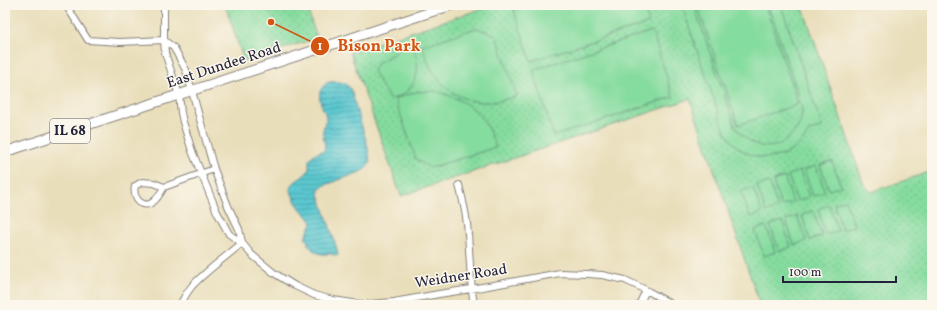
<svg xmlns="http://www.w3.org/2000/svg" width="937" height="310" viewBox="0 0 937 310" font-family="Vollkorn,serif">
	<style>
		.grass { fill: url(#grass-dots); stroke: #547f6d }
		.pitch { fill: #85dc9f; stroke: #547f6d }
		.water { fill: url(#water-rules); stroke: #3e7586 }
		.lines { fill: none; stroke-linecap: round; stroke-linejoin: round }
		.street-casing { stroke: #86807a; stroke-width: 8 }
		.primary-casing { stroke: #86807a; stroke-width: 11 }
		.street { stroke: #fff; stroke-width: 6 }
		.primary { stroke: #fff; stroke-width: 9 }
		.labels { text-anchor: middle; dominant-baseline: central; stroke-width: 3; stroke-linejoin: round; paint-order: stroke }
		.shield { fill: #fbf7ec; stroke: #636270; stroke-width: 1 }
		.shield-label { font-size: 14px; font-weight: bold; fill: #22223b }
		.street-label { font-size: 15px; fill: #22223b; stroke: #fbf7ec }
		.leader { fill: none; stroke: #d45411; stroke-width: 1.5 }
		.callout-dot { fill: #d45411; stroke: #fbf7ec; stroke-width: 1.5 }
		.mark-label { font-size: 12px; text-anchor: middle; font-weight: bold; fill: #fff }
		.callout-label { font-size: 16px; text-anchor: middle; font-weight: bold; fill: #d45411; stroke: #fbf7ec; stroke-width: 3; stroke-linejoin: round; paint-order: stroke }
	</style>
	<defs>
		<pattern id="grass-dots" width="8" height="8" patternUnits="userSpaceOnUse"><rect width="8" height="8" fill="#85dc9f"/><path d="M2 2h.1M6 6h.1" fill="none" stroke="#73bc8a" stroke-width="1.8" stroke-linecap="round"/></pattern>
		<pattern id="water-rules" width="6" height="5" patternUnits="userSpaceOnUse"><rect width="6" height="5" fill="#5bc8d0"/><path d="M0 2.5h6" fill="none" stroke="#4ba2aa"/></pattern>
	</defs>
	<rect width="100%" height="100%" fill="#fbf7ec"/>
	<filter id="ink" filterUnits="userSpaceOnUse"><feTurbulence type="fractalNoise" baseFrequency=".025" numOctaves="2"/><feDisplacementMap in="SourceGraphic" scale="8" xChannelSelector="R" yChannelSelector="G"/><feConvolveMatrix kernelMatrix="1 2 1 2 8 2 1 2 1" color-interpolation-filters="sRGB"/></filter>
	<filter id="wash" filterUnits="userSpaceOnUse"><feTurbulence type="fractalNoise" baseFrequency=".012" numOctaves="4" result="noise"/><feDisplacementMap in="SourceGraphic" scale="16" xChannelSelector="R" yChannelSelector="G"/><feGaussianBlur stdDeviation="0.9" result="paint"/><feColorMatrix in="noise" values="0 0 0 0 0 0 0 0 0 0 0 0 0 0 0 0 0 1.4 0 .05"/><feComposite in="paint" operator="in"/></filter>
	<g filter="url(#wash)">
		<rect width="100%" height="100%" fill="#e9deba"/>
		<path class="grass" d="M225,5H306L317,38L244,61Z
			M493,5H802L864,185L871,192L932,171V305H760L690,99L401,196L350,52Z"/>
		<path class="pitch" d="M530,5H643L649,23L531,61L514,10Z
			M683,5H695L697,14L735,126C748,146 772,155 790,137C797,130 802,122 802,112C802,108 801,104 800,100L768,5H781L822,127L810,131V129C793,167 741,167 724,129L685,15Z
			M714,5H765L798,104L738,125L699,10Z
			M476,28L496,35L517,96C506,99 496,103 484,102C461,102 440,87 430,66C427,60 425,53 422,46Z
			M652,31L673,97L554,136L533,70Z
			M411,44C421,61 420,83 402,95C398,97 394,98 390,100L373,71L377,63Z
			M435,91C453,96 473,104 484,121C489,129 492,138 496,147L430,168L416,159L395,99L415,92Z
			M832,161L841,186L829,190L820,165Z
			M816,166L825,192L813,196L804,170Z
			M800,171L809,197L797,201L788,175Z
			M784,177L793,202L781,206L773,181Z
			M769,182L778,208L766,212L757,186Z
			M753,188L762,213L750,217L741,191Z
			M845,200L854,226L842,230L834,204Z
			M829,205L838,231L826,235L818,209Z
			M813,211L822,236L810,240L802,215Z
			M797,216L806,241L794,245L786,220Z
			M782,221L791,247L779,251L770,225Z
			M766,226L775,252L764,256L755,230Z"/>
		<path class="water" d="M329,82C335,82 343,81 347,85C354,91 354,103 357,111C362,128 369,145 370,163L365,169L360,172L323,186C320,188 318,189 319,194L337,249L338,255L336,256C329,252 329,255 323,254C317,254 312,249 308,245V240L305,238L312,223C310,219 309,218 306,215C298,207 293,198 290,188C294,180 303,178 308,171C311,166 306,161 312,156C316,152 322,153 325,148C325,142 322,136 323,130C324,125 326,122 326,117C326,114 324,112 323,109C318,97 317,89 329,82Z"/>
	</g>
	<g filter="url(#ink)">
		<g class="lines">
			<g class="street-casing">
				<path id="street" d="M66,5L88,40L120,42L164,40V5
					M459,185C463,200 467,217 468,234C470,258 470,281 474,305
					M164,187L154,183L142,182L135,186C132,198 144,211 154,201C158,198 161,192 164,187L214,169
					M242,243L239,229L228,206L214,169L186,70L174,48L164,40L165,53L179,95L181,113L183,122L192,151L217,212L229,234L242,243L251,254L274,273L295,286L314,295L333,300L359,304H369L394,302L439,294L471,289L560,273L587,274L602,275L625,280L646,290L673,305
					M180,305C184,298 187,292 192,286C207,270 226,257 242,243
					M639,305L646,290"/>
			</g>
			<g class="primary-casing">
				<path id="primary" d="M5,152L452,5"/>
			</g>
			<use href="#street" class="street"/>
			<use href="#primary" class="primary"/>
		</g>
	</g>
	<g class="labels">
		<rect class="shield" x="50" y="119" width="40" height="24" rx="3"/>
		<g class="shield-label">
			<text x="70" y="131">IL 68</text>
		</g>
		<g class="street-label">
			<text transform="translate(224 66) rotate(-18)">East Dundee Road</text>
			<text transform="translate(461 277) rotate(-9)">Weidner Road</text>
		</g>
	</g>
	<path class="leader" d="M271 22L320 46"/>
	<g class="callout-dot">
		<circle cx="271" cy="22" r="4"/>
		<circle cx="320" cy="46" r="10"/>
	</g>
	<g class="mark-label">
		<text x="320" y="50">1</text>
	</g>
	<g class="callout-label">
		<text x="379" y="51">Bison Park</text>
	</g>
	<rect width="937" height="310" fill="none" stroke="#fbf7ec" stroke-width="20"/>
	<path d="M783 276v6h113v-6" fill="none" stroke="#22223b" stroke-width="2"/>
	<text x="789" y="276" font-size="12" fill="#22223b" stroke="#fbf7ec" stroke-width="3" paint-order="stroke">100 m</text>
</svg>
